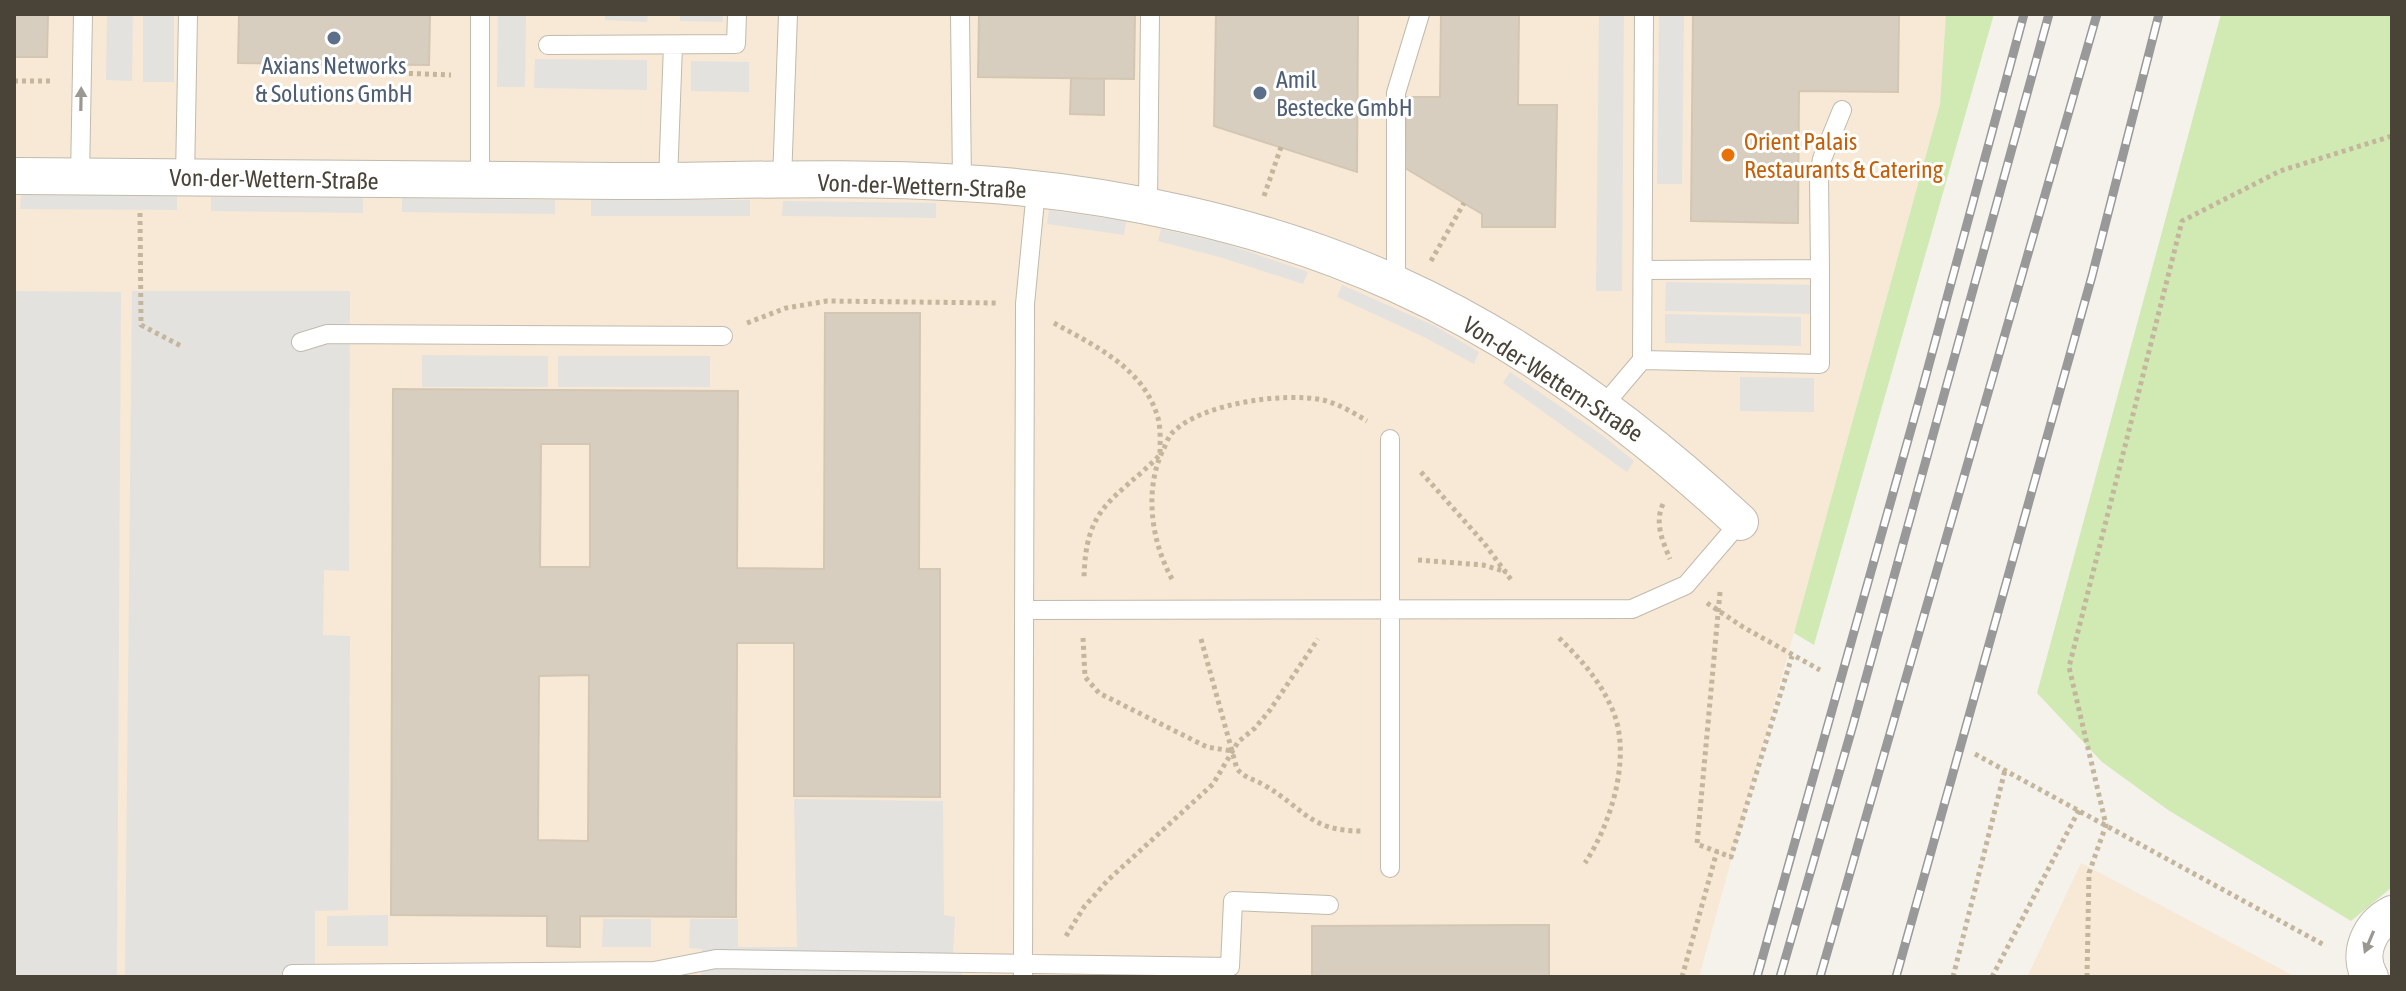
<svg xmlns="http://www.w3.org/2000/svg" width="2406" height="991" viewBox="0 0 2406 991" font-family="'Asap Condensed',sans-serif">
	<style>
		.commercial { fill: #f7e9d6 }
		.green { fill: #d1eab3 }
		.parking { fill: #e4e2df }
		.building { fill: #d8cebf; stroke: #d3c6b2; stroke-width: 2; fill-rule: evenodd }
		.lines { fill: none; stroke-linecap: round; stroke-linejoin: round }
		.service-casing { stroke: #c1baad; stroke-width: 20 }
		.minor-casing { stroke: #c1baad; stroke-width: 38 }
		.path { stroke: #c4b69d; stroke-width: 5; stroke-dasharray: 4 4; stroke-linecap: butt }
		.service { stroke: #fff; stroke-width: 18 }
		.minor { stroke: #fff; stroke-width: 36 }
		.rail-casing { stroke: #999; stroke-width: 9 }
		.rail { stroke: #fff; stroke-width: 6; stroke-dasharray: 18; stroke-linecap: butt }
		.oneway { fill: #9b9892 }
		.service-dot { fill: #5c6f8a; stroke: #fff; stroke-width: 3 }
		.food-dot { fill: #e8710a; stroke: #fff; stroke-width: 3 }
		.labels { text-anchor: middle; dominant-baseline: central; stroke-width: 6; stroke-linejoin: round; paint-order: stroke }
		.service-label { font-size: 24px; fill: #4e5e75; stroke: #fff }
		.food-label { font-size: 24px; fill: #c56008; stroke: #fff; text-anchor: start }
		.street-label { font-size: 24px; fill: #4a4338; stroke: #fff }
	</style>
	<rect width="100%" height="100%" fill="#f5f2eb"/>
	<path class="commercial" d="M14,14H1946L1940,103L1699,977H14Z
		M2081,863L2296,977H2027Z"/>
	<path class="green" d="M1946,14H1994L1814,645L1794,633L1940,104Z
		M2221,14H2392V887L2351,921L2168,810L2102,762L2037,693Z"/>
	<path class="parking" d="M107,14H133L132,81L106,80Z
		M143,14H174V82H143Z
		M498,14H526L525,87H497Z
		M605,14H648L647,22L605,20Z
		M680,14H723V22L680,21Z
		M1599,14H1624L1622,291H1596Z
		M1659,14H1684L1682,184H1657Z
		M535,59L647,60V90L534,88Z
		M691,61L749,62V92L691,91Z
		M21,195L177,196V210L20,209Z
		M211,197L363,198V213L211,211Z
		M402,198L555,200V214L402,212Z
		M591,200H750V216H591Z
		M783,201L936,203V218L782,216Z
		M1049,210L1126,221L1124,235L1047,224Z
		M1161,229L1223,243L1308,272L1303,284L1223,258L1158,241Z
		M1666,282L1816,285L1815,314L1665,311Z
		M1342,285L1435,326L1479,352L1474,364L1424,337L1337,297Z
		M14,291L121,292L117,977H14Z
		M132,291H350L349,571L324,570L323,635L350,636L348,910L315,911V977H125Z
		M1665,314L1801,317V346L1665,343Z
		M422,355L548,356V387H422Z
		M558,356H710V387H558Z
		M1510,372L1602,435L1634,461L1627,472L1503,383Z
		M1740,377L1814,378V412L1740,411Z
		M794,799L943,801L944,915L955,917L953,952L963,977H701L702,949L689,948L690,919H738V947H797Z
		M388,915V946H327V916Z
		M603,919H651V947H602Z"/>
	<path class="building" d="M14,14H48L47,57H14Z
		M239,14H430L429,65L238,63Z
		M979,14H1135L1134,79L978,77Z
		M1216,14H1358L1357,172L1214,126Z
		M1441,14H1519L1518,105H1557L1555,227H1482V214L1405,168L1406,97H1440Z
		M1693,14H1899L1898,92L1799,91L1798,223L1691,221Z
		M1071,78L1104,79V115L1070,114Z
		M825,313H920L919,569H940V797L794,796V643H737L736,917L580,916V947L547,946V916L391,915L393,389L738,391L737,568L824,569ZM541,444H590V567H540ZM589,675L588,841L538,840L539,676Z
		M1549,925V977H1312V926Z"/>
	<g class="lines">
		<g class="service-casing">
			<path id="service" d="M960,14L962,183
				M548,45L736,44L737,14
				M80,177L83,14
				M185,178L188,14
				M480,180V14
				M668,181L673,45
				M782,181L788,14
				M1148,205L1150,14
				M1644,270L1820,269L1819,177L1822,159L1842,110
				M1396,283V93L1420,14
				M301,342L327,334L723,336
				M1642,360L1820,364V269
				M1603,406L1642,360L1644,14
				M1024,610L1632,609L1686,585L1740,522
				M1390,868V439
				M292,974L654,971L716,959L1230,967L1233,901L1329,905
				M1023,975L1025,304L1036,190"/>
		</g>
		<g class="minor-casing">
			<path id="minor" d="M14,176C215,177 416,180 616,181C732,181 848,176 963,183C1107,191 1265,224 1396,284C1524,342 1638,427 1740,522
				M2370,977C2356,954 2370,925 2392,914"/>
		</g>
		<path class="path" d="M321,70L451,75
			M14,81H53
			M1264,196L1281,147
			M140,213L141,325L183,347
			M1431,261L1464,203
			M747,323L786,308L827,301L997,303
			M1054,323C1095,346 1144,368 1158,418C1161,429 1160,443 1160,455C1113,502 1085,505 1084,580
			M1421,472L1484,543L1512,581
			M1663,504C1654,523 1663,542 1670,559
			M1418,560L1483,565L1507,572
			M1172,579C1151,541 1144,490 1163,450C1166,445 1168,437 1172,433C1201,403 1284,392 1323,400C1339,404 1354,413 1367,421
			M1720,592L1697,844L1731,857L1792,656
			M1707,603L1743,627L1820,670
			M1083,638L1085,677L1099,693L1207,747L1232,751
			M1559,638C1581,659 1601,682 1613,711C1632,757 1611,824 1585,863
			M1201,639L1237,769C1246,779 1254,779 1264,785C1304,808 1309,831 1361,831
			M1975,754L2326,946
			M1066,936L1084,907L1108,880L1213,784L1238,742L1255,728L1270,710L1318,639
			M1682,977L1717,851
			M1953,977L2005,770
			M1992,977L2079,810
			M2087,977L2089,873L2106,825L2069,667L2182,221L2280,171L2392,136"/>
		<use href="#service" class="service"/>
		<use href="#minor" class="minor"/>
		<g class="rail-casing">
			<path id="rail" d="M1757,977L1922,390L2024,14
				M1780,977L1853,725L2049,14
				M1820,977L2097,14
				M1896,977L2092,276L2159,14"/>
		</g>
		<use href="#rail" class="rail"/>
	</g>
	<defs><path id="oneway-solid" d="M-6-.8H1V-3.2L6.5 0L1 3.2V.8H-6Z" transform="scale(2)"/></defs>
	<g class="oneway">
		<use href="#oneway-solid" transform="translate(81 99) rotate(-89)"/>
		<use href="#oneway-solid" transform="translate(2369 942) rotate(113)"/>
	</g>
	<g class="service-dot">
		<circle cx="334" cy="38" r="8"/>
		<circle cx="1260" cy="93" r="8"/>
	</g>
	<circle class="food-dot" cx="1728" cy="155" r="8"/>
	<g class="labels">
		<g class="service-label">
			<text x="334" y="65">Axians Networks<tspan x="334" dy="28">&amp; Solutions GmbH</tspan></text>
			<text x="1276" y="79" text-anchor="start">Amil<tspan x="1276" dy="28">Bestecke GmbH</tspan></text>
		</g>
		<g class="food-label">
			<text x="1744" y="141">Orient Palais<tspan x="1744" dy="28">Restaurants &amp; Catering</tspan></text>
		</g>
		<g class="street-label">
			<text transform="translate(274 179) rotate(1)">Von-der-Wettern-Straße</text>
			<text transform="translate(922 186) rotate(2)">Von-der-Wettern-Straße</text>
			<text transform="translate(1553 379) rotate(33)">Von-der-Wettern-Straße</text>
		</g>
	</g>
	<rect width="2406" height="991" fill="none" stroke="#4a4338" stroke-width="32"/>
</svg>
